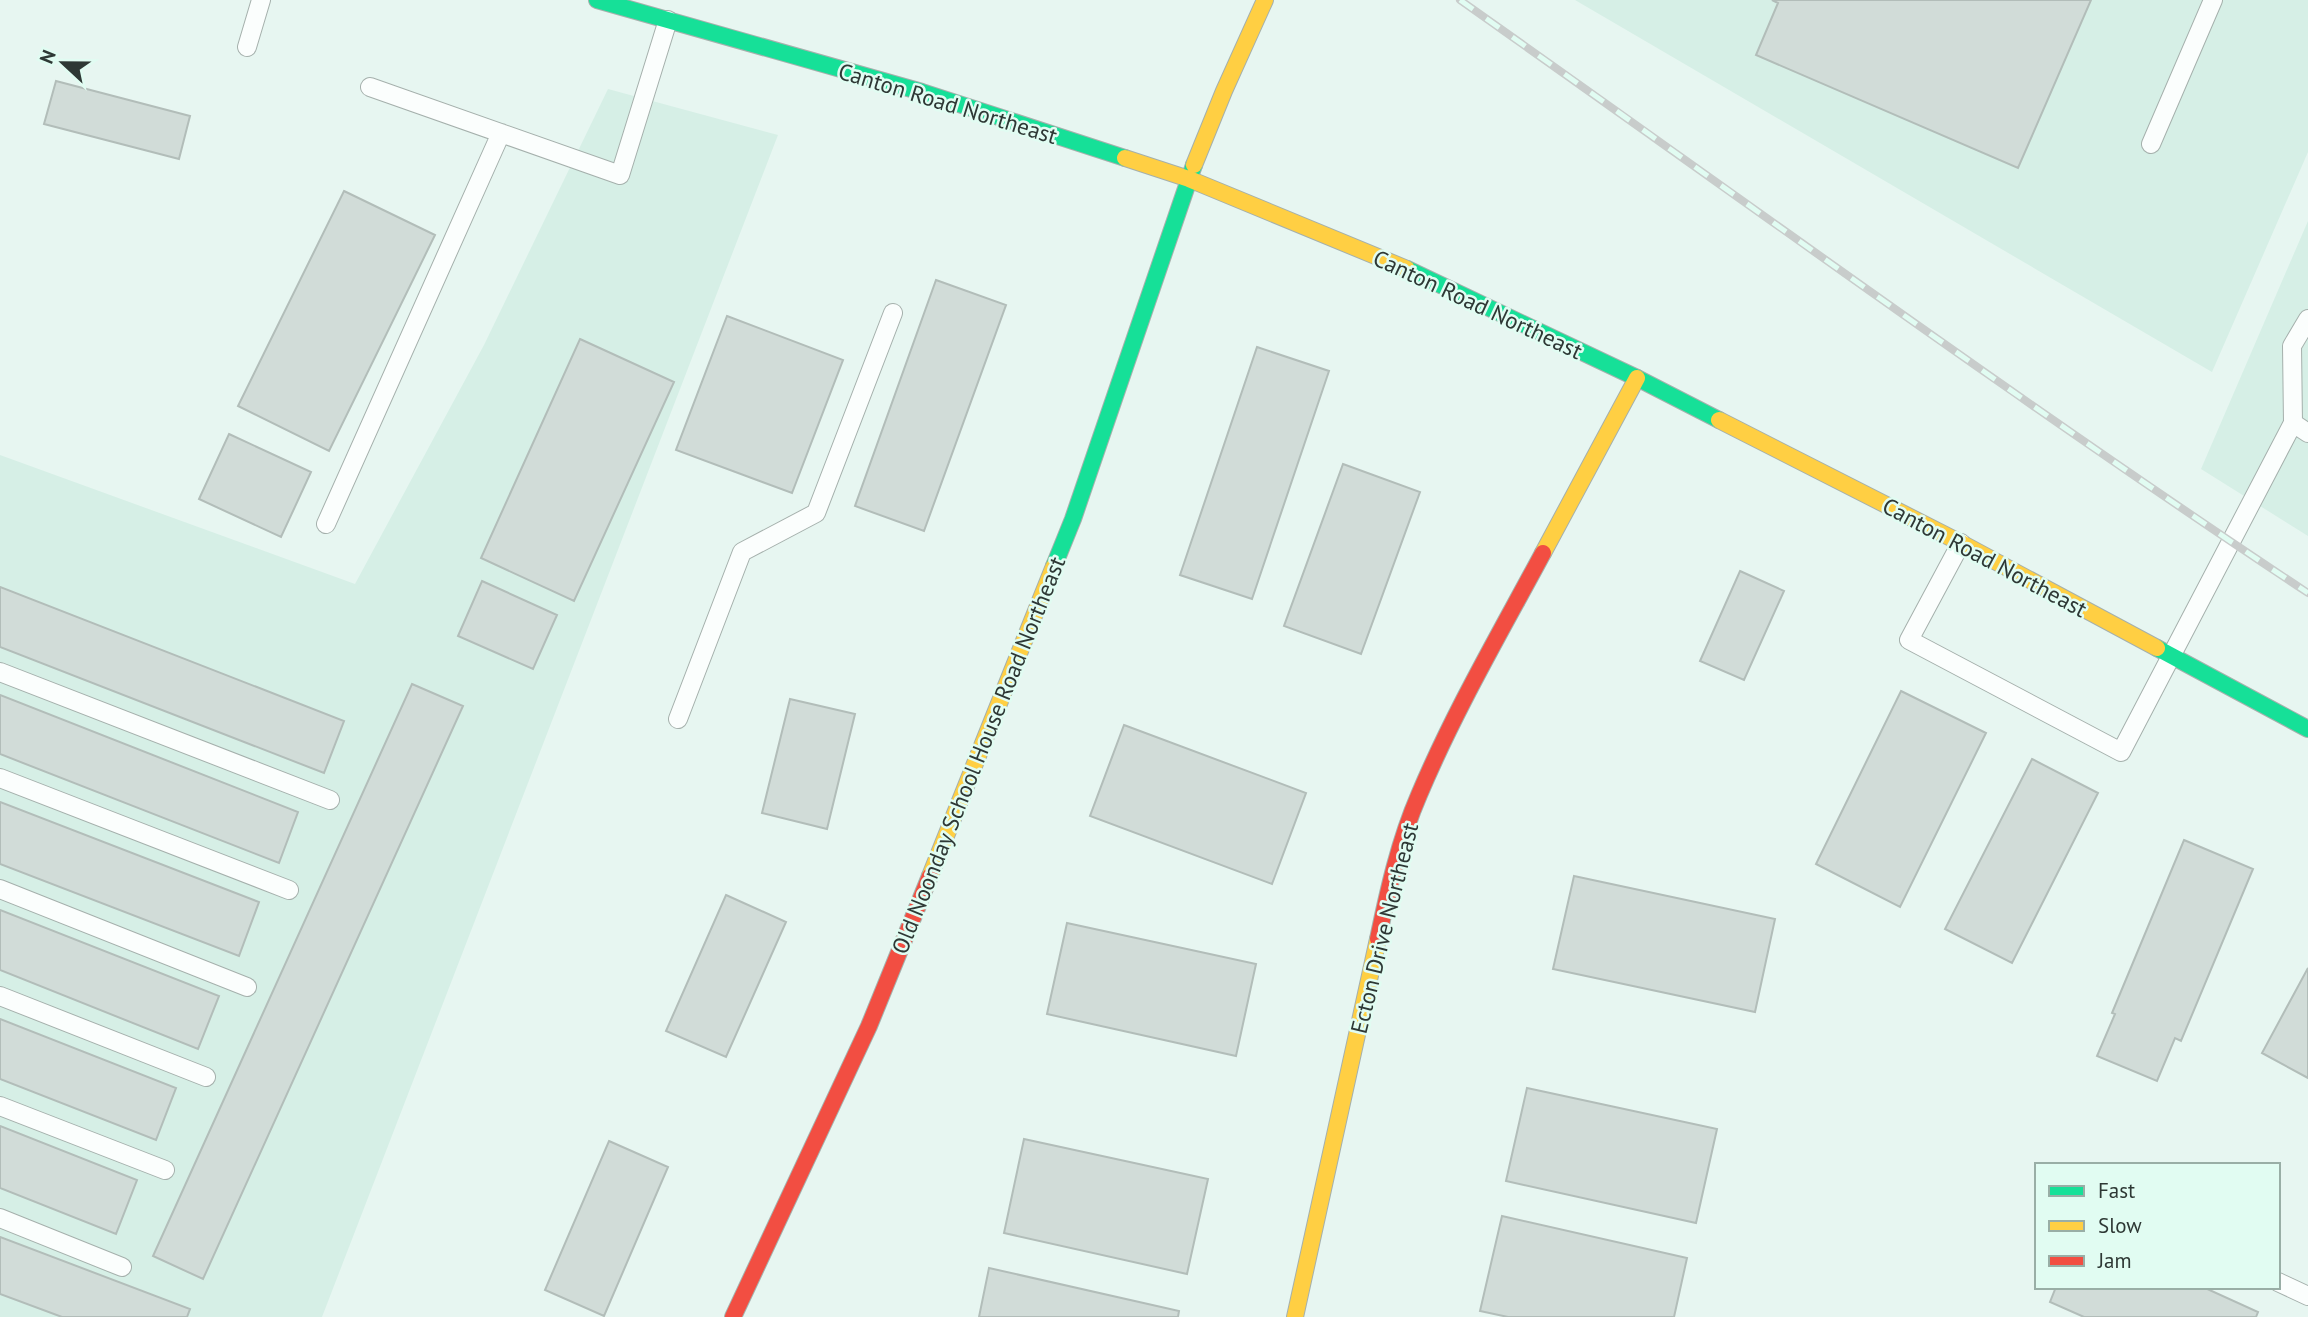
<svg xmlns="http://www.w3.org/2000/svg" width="2308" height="1317" viewBox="0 0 2308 1317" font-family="'PT Sans',sans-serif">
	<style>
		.built { fill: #d6efe6 }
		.building { fill: #d1dcd8; stroke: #b2bdb9; stroke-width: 2 }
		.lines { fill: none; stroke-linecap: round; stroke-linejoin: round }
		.lane-casing { stroke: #a5b0ac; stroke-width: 20 }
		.fast-casing { stroke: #a5b0ac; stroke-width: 18 }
		.slow-casing { stroke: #a5b0ac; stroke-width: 18 }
		.jam-casing { stroke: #a5b0ac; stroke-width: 18 }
		.lane { stroke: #fbfefd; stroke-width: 18 }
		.fast { stroke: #16e098; stroke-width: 16 }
		.slow { stroke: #ffcf43; stroke-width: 16 }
		.jam { stroke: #f24e42; stroke-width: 16 }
		.rail-casing { stroke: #c8cccb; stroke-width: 8 }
		.rail { stroke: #e1fcf2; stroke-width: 5; stroke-dasharray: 16; stroke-linecap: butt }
		.labels { text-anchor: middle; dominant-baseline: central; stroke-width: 5; stroke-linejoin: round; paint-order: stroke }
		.street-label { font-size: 23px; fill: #2e3835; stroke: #e1fcf2 }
	</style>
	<rect width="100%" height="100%" fill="#e7f6f1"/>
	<path class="built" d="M1575,0H2308V152L2212,372Z
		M608,89L778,135L322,1317H0V455L355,584L484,345Z
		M2308,221V536L2201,469Z"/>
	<path class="building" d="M1772,0H2091L2018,168L1756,55L1778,3Z
		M56,81L190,116L179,159L44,124Z
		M344,191L435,235L329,451L238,406Z
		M936,280L1006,305L924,531L855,506Z
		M727,316L843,360L792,493L676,450Z
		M580,339L674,382L574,601L481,558Z
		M1257,347L1329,371L1252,599L1180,575Z
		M229,434L311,472L281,537L199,499Z
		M1343,464L1420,492L1361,654L1284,626Z
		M1740,571L1784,591L1744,680L1700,661Z
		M482,581L557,615L533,669L458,636Z
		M0,587L344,721L324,773L0,647Z
		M412,684L463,706L203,1279L153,1256Z
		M1901,691L1986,733L1900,907L1816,864Z
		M0,695L298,812L279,863L0,754Z
		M790,699L855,714L827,829L762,813Z
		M1124,725L1306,793L1272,884L1090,816Z
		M2032,759L2098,793L2012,963L1945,929Z
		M0,802L259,902L239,956L0,864Z
		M2184,840L2253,869L2181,1041L2175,1038L2157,1081L2097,1056L2115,1014L2112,1013Z
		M1574,876L1775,919L1755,1012L1553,969Z
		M726,895L786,922L726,1057L666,1031Z
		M0,910L219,996L198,1049L0,970Z
		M1067,923L1256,964L1236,1056L1047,1014Z
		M2308,968V1078L2262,1053Z
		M0,1019L176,1088L156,1140L0,1079Z
		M1527,1088L1717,1129L1696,1223L1506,1181Z
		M0,1126L137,1180L116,1234L0,1188Z
		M1024,1139L1208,1179L1187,1274L1004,1233Z
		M609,1141L668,1167L604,1316L545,1290Z
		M1502,1216L1687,1258L1674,1317H1508L1480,1311Z
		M0,1237L190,1309L187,1317H62L0,1294Z
		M989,1268L1179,1311L1178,1317H979Z
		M2056,1287H2203L2258,1312L2256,1317H2084L2050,1302Z"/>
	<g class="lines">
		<g class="lane-casing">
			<path id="lane" d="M247,47L261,0
				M370,87L620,175L668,20
				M2151,144L2213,0
				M2293,423L2308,433
				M326,524L501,133
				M1961,543L1909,640L2121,752L2293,423L2292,346L2308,319
				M0,672L330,800
				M678,719L742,552L816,513L893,313
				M0,778L289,890
				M0,889L247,987
				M0,996L206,1077
				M0,1106L165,1170
				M0,1218L122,1267
				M2278,1282L2308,1296"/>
		</g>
		<g class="fast-casing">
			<path id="fast" d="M597,0L922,92L1125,158
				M1407,269L1637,378L1719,420
				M1054,566L1073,519L1194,165
				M2157,648L2308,729"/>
		</g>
		<g class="slow-casing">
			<path id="slow" d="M1125,158L1189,179L1407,269
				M1194,165L1224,91L1265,0
				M1719,420L1961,543L2157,648
				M1543,553L1637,378
				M930,876L1054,566
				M1295,1317L1378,939"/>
		</g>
		<g class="jam-casing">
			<path id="jam" d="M1378,939C1388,891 1399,841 1419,795C1454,712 1500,633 1543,553
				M733,1317L869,1026L930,876"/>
		</g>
		<use href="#lane" class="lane"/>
		<use href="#fast" class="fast"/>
		<use href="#slow" class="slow"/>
		<use href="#jam" class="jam"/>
		<g class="rail-casing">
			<path id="rail" d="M1460,0C1742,199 2021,403 2308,593"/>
		</g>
		<use href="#rail" class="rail"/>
	</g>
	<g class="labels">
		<g class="street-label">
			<text transform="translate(948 103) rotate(17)">Canton Road Northeast</text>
			<text transform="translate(1478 304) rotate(25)">Canton Road Northeast</text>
			<text transform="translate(1985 557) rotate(28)">Canton Road Northeast</text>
			<text transform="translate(978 755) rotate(-68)">Old Noonday School House Road Northeast</text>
			<text transform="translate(1384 928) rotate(-76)">Ecton Drive Northeast</text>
		</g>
	</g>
	<rect x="2035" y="1163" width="245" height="126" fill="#e1fcf2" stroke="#99aea6" stroke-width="2"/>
	<rect x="2049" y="1186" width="35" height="10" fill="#16e098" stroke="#99aea6" stroke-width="2"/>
	<text x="2098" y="1198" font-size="21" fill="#2e3835">Fast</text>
	<rect x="2049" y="1221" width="35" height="10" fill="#ffcf43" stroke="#99aea6" stroke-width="2"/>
	<text x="2098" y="1233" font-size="21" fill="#2e3835">Slow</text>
	<rect x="2049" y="1256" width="35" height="10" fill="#f24e42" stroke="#99aea6" stroke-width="2"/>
	<text x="2098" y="1268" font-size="21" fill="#2e3835">Jam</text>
	<g transform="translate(63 63) rotate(292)" stroke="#e1fcf2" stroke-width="5" paint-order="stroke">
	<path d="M0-5L12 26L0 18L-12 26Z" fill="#2e3835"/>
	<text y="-10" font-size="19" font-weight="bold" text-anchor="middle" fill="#2e3835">N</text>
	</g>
</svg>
